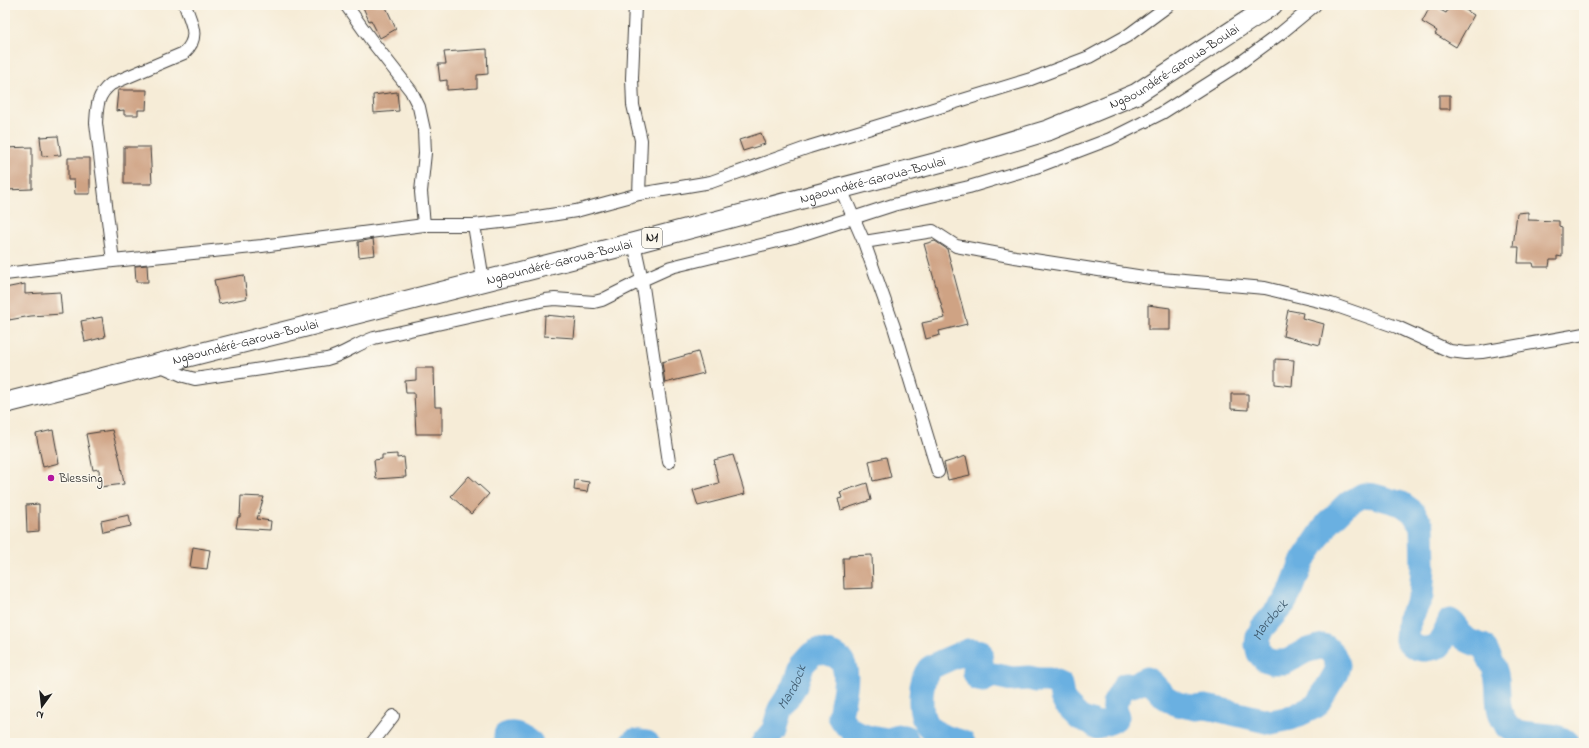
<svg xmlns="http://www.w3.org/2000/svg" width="1589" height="748" viewBox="0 0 1589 748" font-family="'Indie Flower',sans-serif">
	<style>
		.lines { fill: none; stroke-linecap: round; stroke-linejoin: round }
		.river { stroke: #6bb0e1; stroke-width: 25 }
		.building { fill: #cfa384 }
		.minor-casing { stroke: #3d3b38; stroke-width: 14 }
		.trunk-casing { stroke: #3d3b38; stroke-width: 22 }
		.minor { stroke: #fff; stroke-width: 12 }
		.trunk { stroke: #fff; stroke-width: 20 }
		.poi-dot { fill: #b5179e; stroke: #fbf7ec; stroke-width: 1.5 }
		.labels { text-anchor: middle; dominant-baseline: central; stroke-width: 3; stroke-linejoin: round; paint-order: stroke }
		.shield { fill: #fbf7ec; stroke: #5f5e5a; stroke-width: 1 }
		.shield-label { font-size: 12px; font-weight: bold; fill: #1c1c1c }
		.street-label { font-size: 13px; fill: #1c1c1c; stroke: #fbf7ec }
		.poi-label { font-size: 13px; fill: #1c1c1c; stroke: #fbf7ec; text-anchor: start }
		.water-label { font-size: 14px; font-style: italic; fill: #3c576b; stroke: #fbf7ec }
	</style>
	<rect width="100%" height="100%" fill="#fbf7ec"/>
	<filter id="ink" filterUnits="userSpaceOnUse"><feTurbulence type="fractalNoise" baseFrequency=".025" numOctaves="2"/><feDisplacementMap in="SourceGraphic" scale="8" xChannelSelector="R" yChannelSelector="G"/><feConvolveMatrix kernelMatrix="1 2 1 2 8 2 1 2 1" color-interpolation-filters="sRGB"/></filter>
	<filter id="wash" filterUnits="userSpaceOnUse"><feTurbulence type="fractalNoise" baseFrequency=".012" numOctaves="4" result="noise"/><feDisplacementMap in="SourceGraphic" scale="16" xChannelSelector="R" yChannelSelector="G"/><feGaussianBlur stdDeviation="0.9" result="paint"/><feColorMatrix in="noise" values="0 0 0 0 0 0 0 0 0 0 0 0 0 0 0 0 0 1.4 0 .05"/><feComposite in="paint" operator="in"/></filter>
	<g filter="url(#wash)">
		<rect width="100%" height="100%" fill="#f6ecd7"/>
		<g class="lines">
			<g class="river">
				<path d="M506,743V735C515,731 524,737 531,743"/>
				<path d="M632,743L634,741L647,743"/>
				<path id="s1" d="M763,743L774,730L780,709L795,686L802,665L812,654L817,651C823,652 830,653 836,656C854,666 842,700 840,716C843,722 849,729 855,732C860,736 880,741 886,740C893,740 898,735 905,737L908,743"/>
				<path id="s2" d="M963,743C958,740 956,741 951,739C941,737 932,731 926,723C918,711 920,680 929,669C933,665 962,653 968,651C973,650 976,651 980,652L981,663L975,667V673L978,679L983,680L987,677L993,675L1012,679L1029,678L1037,680H1049L1060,685L1062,697L1065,703L1080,718L1091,722L1097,727C1104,722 1111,724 1117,717L1114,704L1125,685H1133L1146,679L1152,683L1165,697L1177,704L1196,708L1205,707L1216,709L1271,722L1291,718L1316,706L1336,673L1338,665L1333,654L1326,647L1323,646L1305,651L1286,662H1272L1264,659L1259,653L1257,645L1258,637L1262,628L1284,603L1292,588L1302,562L1328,523L1346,505L1363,495L1374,496L1402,504L1413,512L1422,526L1423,568L1421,596L1408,623L1407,640C1418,652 1424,650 1439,646L1450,621C1456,624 1456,629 1460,634C1464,640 1476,644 1483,646C1489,657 1496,668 1497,680C1499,695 1496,709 1505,723C1517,742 1553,728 1567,743"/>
			</g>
		</g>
		<g id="blocks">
			<path class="building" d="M362,5H385L396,29L380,38L371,20L369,21Z
				M1431,5L1446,13L1451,5H1457L1474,15L1456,47L1435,34L1437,31L1422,22Z
				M487,49L488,74L477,75V88L447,90V80L440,81L438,64H446L444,52Z
				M118,90H147L146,110H138V115H124V110L116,111Z
				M397,92L399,111L374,113L373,95Z
				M1439,95H1450V109H1439Z
				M761,133L765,144L743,151L739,140Z
				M58,136L61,155L42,156L40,137Z
				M32,147V189L5,190V148Z
				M124,147H150L152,184H124Z
				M68,158H90V194H75L74,180H68Z
				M1528,212V220L1559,221V226L1562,227V257L1557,256V260H1550L1549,267H1534L1533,263H1518L1519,247H1513L1517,213Z
				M373,239L375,255L359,257L358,242Z
				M935,241L947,249L967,324L939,331L940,335L926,339L922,323L945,318L924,244Z
				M147,265L148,282H136L135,266Z
				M244,275L247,298L219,304L214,280Z
				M25,284V294L60,292L62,314L31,316L9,320V318L5,319V288Z
				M1148,305L1170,308V330H1148Z
				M1288,310L1303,313L1302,318L1324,324L1320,345L1283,336Z
				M545,315L576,318L574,338L544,336Z
				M102,317L105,337L85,342L81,321Z
				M698,352L704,373L665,383L662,362Z
				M1275,359L1294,360L1292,386L1275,384Z
				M416,368H434L435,407H442V434H416L414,393H406L405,381L416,380Z
				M1231,394H1248V410L1231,409Z
				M53,430L59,463L43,467L36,434Z
				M112,430L120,460L124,484L100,487L99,469L93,470L86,434Z
				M397,454V458L404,457L406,477L376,479L374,460L382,459V455Z
				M733,455L745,494L698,506L693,490L719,483L714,463H715L714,460Z
				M966,456L970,475L948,480L944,463Z
				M886,457L891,477L873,481L869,461Z
				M469,476L489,494L471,514L451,496Z
				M575,480L589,482L587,492L574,490Z
				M867,483L871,500L841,510L838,499L842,498L840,492Z
				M241,496L264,497L257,519L271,521L270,530L236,528L238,517H240Z
				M39,504V531L27,532L26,505Z
				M129,515L131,526L103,532L101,521Z
				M193,547L210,550L207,569L190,567Z
				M872,555L873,588L844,589L843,558H849V556Z"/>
		</g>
	</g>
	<g filter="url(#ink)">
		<use href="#blocks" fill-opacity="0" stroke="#3d3b38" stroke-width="1"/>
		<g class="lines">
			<g class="minor-casing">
				<path id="minor" d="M346,5L371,40L411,91L419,107L424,130L425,153L421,192L424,225
					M635,5L632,78L633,105L641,140L639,194
					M841,189L864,242L933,231L956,246L1015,257L1150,278L1265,288L1331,304L1397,327L1450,351L1466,353L1482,352L1584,334
					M474,225L483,280
					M864,242L894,327L938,472
					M634,243L642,280L669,462
					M113,261L96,123C97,106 97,95 111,84L184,53C201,37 191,23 185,5
					M5,274L113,261L262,246L424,225H474L518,220L576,211L639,194L711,182L809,147L1031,79L1089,57L1127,36L1169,5
					M159,365L184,376L195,379L327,359C343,355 357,344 374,338L545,300L555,299L594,302L602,300L642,280L671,267L794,237L893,205L969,187L1039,166L1110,139L1162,113L1236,66L1281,33L1315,5
					M372,743L393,716"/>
			</g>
			<g class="trunk-casing">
				<g id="trunk">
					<path id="s3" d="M5,403L634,243L963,156L1049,130L1136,94L1272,5"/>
				</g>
			</g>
			<use href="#minor" class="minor"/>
			<use href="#trunk" class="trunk"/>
		</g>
	</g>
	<circle class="poi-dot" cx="51" cy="478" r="4"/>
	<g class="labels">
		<rect class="shield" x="642" y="228" width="20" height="20" rx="3"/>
		<g class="shield-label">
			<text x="652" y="238">N1</text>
		</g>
		<g class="street-label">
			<text stroke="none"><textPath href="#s3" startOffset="1220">Ngaoundéré-Garoua-Boulai</textPath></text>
			<text stroke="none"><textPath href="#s3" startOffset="896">Ngaoundéré-Garoua-Boulai</textPath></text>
			<text stroke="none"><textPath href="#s3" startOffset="572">Ngaoundéré-Garoua-Boulai</textPath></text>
			<text stroke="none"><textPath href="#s3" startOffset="248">Ngaoundéré-Garoua-Boulai</textPath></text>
		</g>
		<g class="poi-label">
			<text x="59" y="478">Blessing</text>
		</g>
		<g class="water-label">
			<text stroke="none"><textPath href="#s2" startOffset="775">Mardock</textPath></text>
			<text stroke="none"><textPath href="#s1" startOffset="64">Mardock</textPath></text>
		</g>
	</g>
	<rect width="1589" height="748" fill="none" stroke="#fbf7ec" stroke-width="20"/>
	<g transform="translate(42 706) rotate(195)" stroke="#fbf7ec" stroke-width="3" paint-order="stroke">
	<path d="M0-3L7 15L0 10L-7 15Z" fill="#1c1c1c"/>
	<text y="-6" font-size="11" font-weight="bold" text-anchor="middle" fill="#1c1c1c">N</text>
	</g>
</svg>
